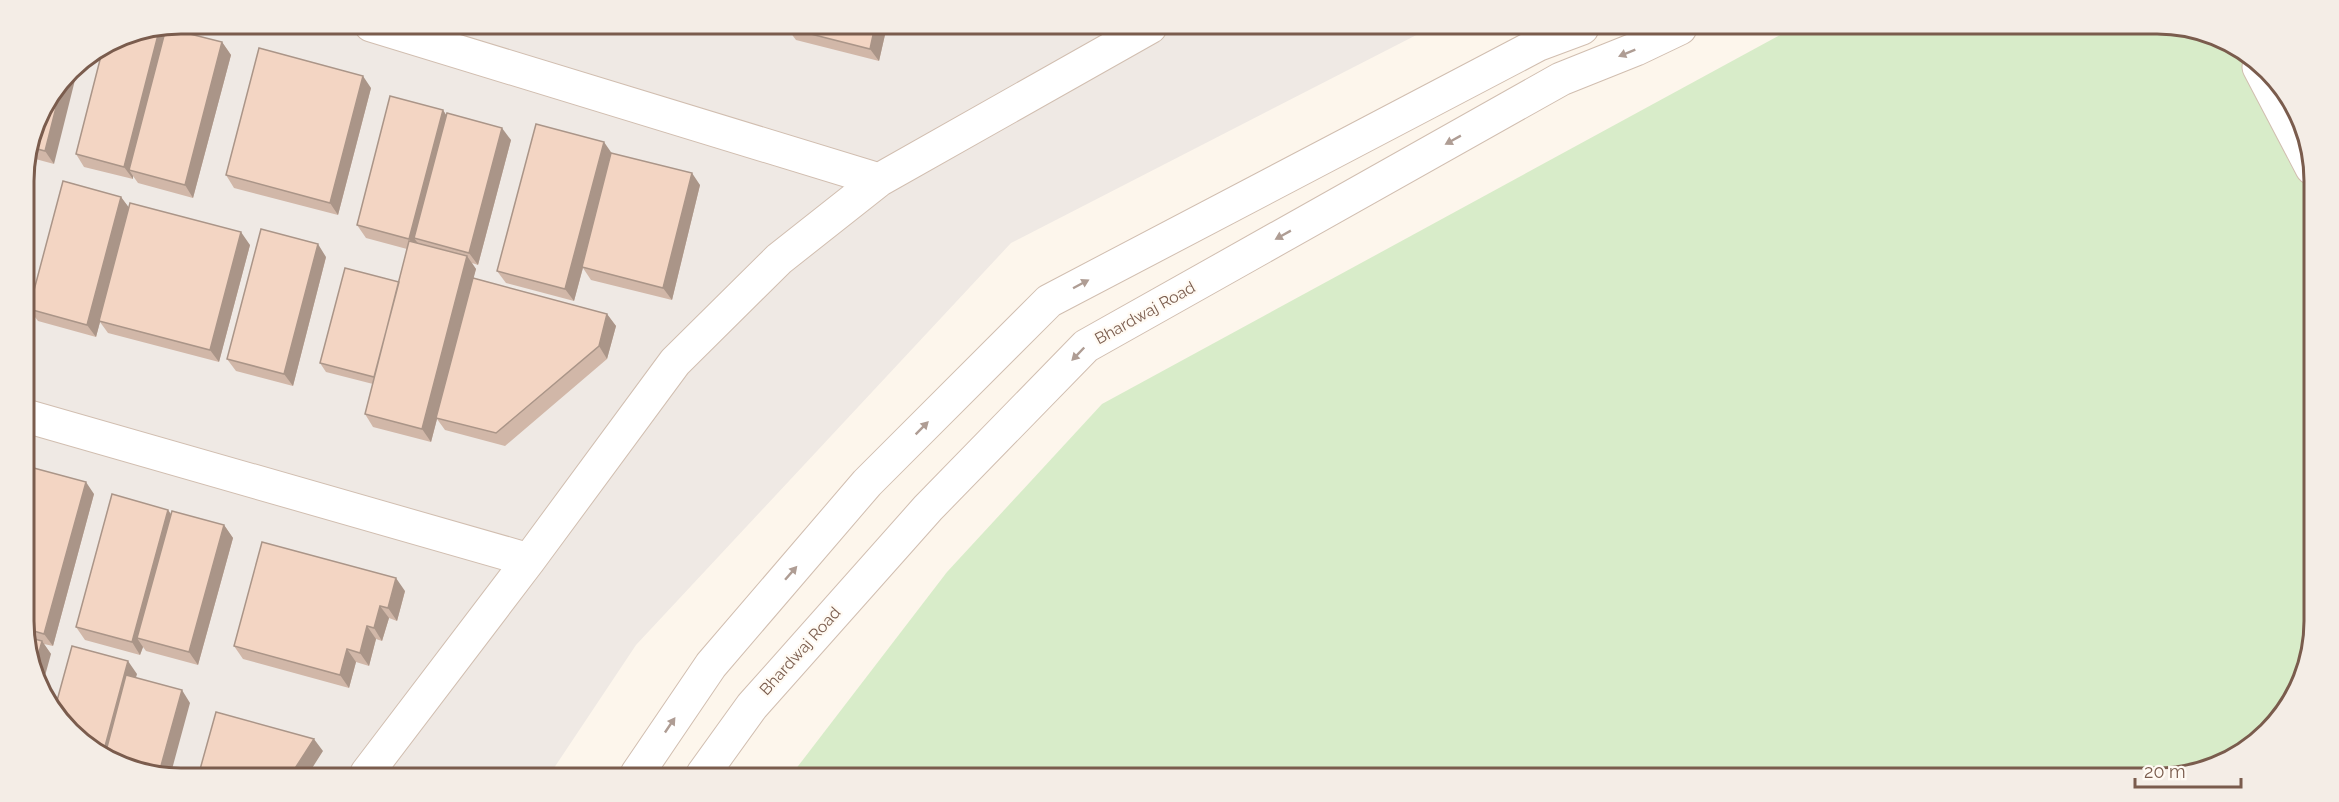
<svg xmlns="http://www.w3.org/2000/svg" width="2339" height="802" viewBox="0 0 2339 802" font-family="Raleway,sans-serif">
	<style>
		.industrial { fill: #efe9e4 }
		.green { fill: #d8ecc9 }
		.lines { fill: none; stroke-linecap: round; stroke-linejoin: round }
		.minor-casing { stroke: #d1beb0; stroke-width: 35 }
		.minor { stroke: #fff; stroke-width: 33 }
		.wall { fill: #d1b7a8 }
		.shaded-wall { fill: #aa9588 }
		.building { fill: #f3d5c3; stroke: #aa9588; stroke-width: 1.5 }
		.oneway { fill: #af9d94 }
		.labels { text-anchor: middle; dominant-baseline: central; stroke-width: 4.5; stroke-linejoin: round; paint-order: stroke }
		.street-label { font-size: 16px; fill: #7a5c4d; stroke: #fffaf3 }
		.rim { fill: none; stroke: #7a5c4d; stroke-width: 3 }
	</style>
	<rect width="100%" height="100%" fill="#fdf6ec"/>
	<path class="industrial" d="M181,24L1432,27L1011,243L636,645L550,774L140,773L63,725L27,651L24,171L36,121L70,70L121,36Z"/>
	<path class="green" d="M1793,28L2199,29L2276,77L2312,151L2310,662L2288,708L2254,745L2168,778L792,774L947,572L1102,404Z"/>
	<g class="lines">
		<g class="minor-casing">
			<path id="minor" d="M371,25L879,180
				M2259,67L2312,168
				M26,416L529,560
				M367,773L529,560L675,362L779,259L879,180L1150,27
				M637,774L711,665L867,483L1049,301L1539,44L1582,28
				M703,774L752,706L928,508L1086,346L1561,79L1636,49L1680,28"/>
		</g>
		<use href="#minor" class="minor"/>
	</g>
	<path class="wall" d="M887,26L879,61L796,40L787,28Z
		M164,38L222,42L231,55L193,198L138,183L133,176V179L84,167L76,154Z
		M371,88L338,215L234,188L226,175Z
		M443,110L446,115L511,140L478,265L472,263L476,269L473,278L607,314L616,326L607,359L505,446L445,430L437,419L431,442L373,427L365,414L373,384L326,372L320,363L399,282L407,249L366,238L357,225Z
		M36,121L54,164L28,157Z
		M612,153L700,185L672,300L591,280L583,268L574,301L506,283L497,271Z
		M121,197L129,208L250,245L219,362L108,333L100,322L96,337L38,321L29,309Z
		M326,257L293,386L236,371L227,359Z
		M26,472L28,475L94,494L53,646L44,644L51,654L27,651Z
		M168,510L171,514L224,525L233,538L198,665L146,651L143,647L140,655L85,640L76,627Z
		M405,591L397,621L389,618L382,641L376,639L369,666L356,662L349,688L243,659L234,646Z"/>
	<path class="shaded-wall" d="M875,26H887L879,61L870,49Z
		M159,31L168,44L129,170L133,176V179L124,167Z
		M222,42L231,55L193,198L185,185Z
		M79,64L54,164L45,151L63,80L70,70Z
		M363,76L371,88L338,215L330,203Z
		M443,110L451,123L414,238L420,246L418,252L409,239Z
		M502,128L511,140L478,265L469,253Z
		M604,142L613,155L574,301L565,289Z
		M692,173L700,185L672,300L663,288Z
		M25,187L33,199L25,232Z
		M121,197L130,209L99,321L100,322L96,337L87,325Z
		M241,232L250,245L219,362L210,350Z
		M318,244L326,257L293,386L284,374Z
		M467,256L476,269L431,442L422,429Z
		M607,314L616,326L607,359L599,346Z
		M86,482L94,494L53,646L44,634Z
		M168,510L176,522L137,638L143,647L140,655L132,642Z
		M224,525L233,538L198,665L189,652Z
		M396,578L405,591L397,621L388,608Z
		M380,606L389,618L382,641L374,628Z
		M367,626L376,639L369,666L360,653Z
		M42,641L51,654L43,683L35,667Z
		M347,649L356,662L349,688L340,675Z
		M128,661L137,674L114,756L104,750Z
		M182,690L190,703L171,773H159Z
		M314,739L323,751L309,773H292Z"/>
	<path class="building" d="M788,26H875L870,49L787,28Z
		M166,28L222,42L185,185L129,170Z
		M152,30L159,31L124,167L76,154L103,48L121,36Z
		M259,48L363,76L330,203L226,175Z
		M63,80L45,151L30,147L36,121Z
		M390,96L443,110L409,239L357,225Z
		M447,113L502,128L469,253L414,238Z
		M536,124L604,142L565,289L497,271Z
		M611,153L692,173L663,288L582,267Z
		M63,181L121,197L87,325L29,309Z
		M130,203L241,232L210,350L99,321Z
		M261,229L318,244L284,374L227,359Z
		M409,241L467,256L422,429L365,414Z
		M345,268L399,282L374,377L320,363Z
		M473,278L607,314L599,346L496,433L436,418Z
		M30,467L86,482L44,634L27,629L26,483Z
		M112,494L168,510L132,642L76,627Z
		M172,511L224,525L189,652L137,638Z
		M262,542L396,578L388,608L380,606L374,628L367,626L360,653L347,649L340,675L234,646Z
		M27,637L42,641L35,667L27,651Z
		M72,646L128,661L104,750L63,725L55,708Z
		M126,675L182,690L159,773H140L106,751Z
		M216,712L314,739L292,773H199Z"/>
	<defs><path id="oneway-solid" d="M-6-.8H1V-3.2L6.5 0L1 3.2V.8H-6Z" transform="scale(1.5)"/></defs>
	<g class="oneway">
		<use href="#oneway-solid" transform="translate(1627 53) rotate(158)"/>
		<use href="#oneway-solid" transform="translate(1453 140) rotate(151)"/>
		<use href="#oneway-solid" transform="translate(1283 235) rotate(151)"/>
		<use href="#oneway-solid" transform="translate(1081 284) rotate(-28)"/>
		<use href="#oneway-solid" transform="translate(1078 354) rotate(134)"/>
		<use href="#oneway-solid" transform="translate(922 428) rotate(-45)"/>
		<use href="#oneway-solid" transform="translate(791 573) rotate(-49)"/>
		<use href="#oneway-solid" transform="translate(670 725) rotate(-56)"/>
	</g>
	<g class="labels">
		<g class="street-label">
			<text transform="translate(1145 313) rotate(-29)">Bhardwaj Road</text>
			<text transform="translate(800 651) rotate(-48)">Bhardwaj Road</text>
		</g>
	</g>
	<path d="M0 0H2339V802H0ZM181 34H2157A147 147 0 0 1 2304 181V621A147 147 0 0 1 2157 768H181A147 147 0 0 1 34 621V181A147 147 0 0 1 181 34Z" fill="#f4ede6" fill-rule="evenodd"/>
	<path class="rim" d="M181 34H2157A147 147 0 0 1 2304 181V621A147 147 0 0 1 2157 768H181A147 147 0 0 1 34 621V181A147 147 0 0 1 181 34Z"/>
	<path d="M2135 778v9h106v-9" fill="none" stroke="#7a5c4d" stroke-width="3"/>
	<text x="2144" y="778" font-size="18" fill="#7a5c4d" stroke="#fffaf3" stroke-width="4.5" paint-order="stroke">20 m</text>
</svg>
